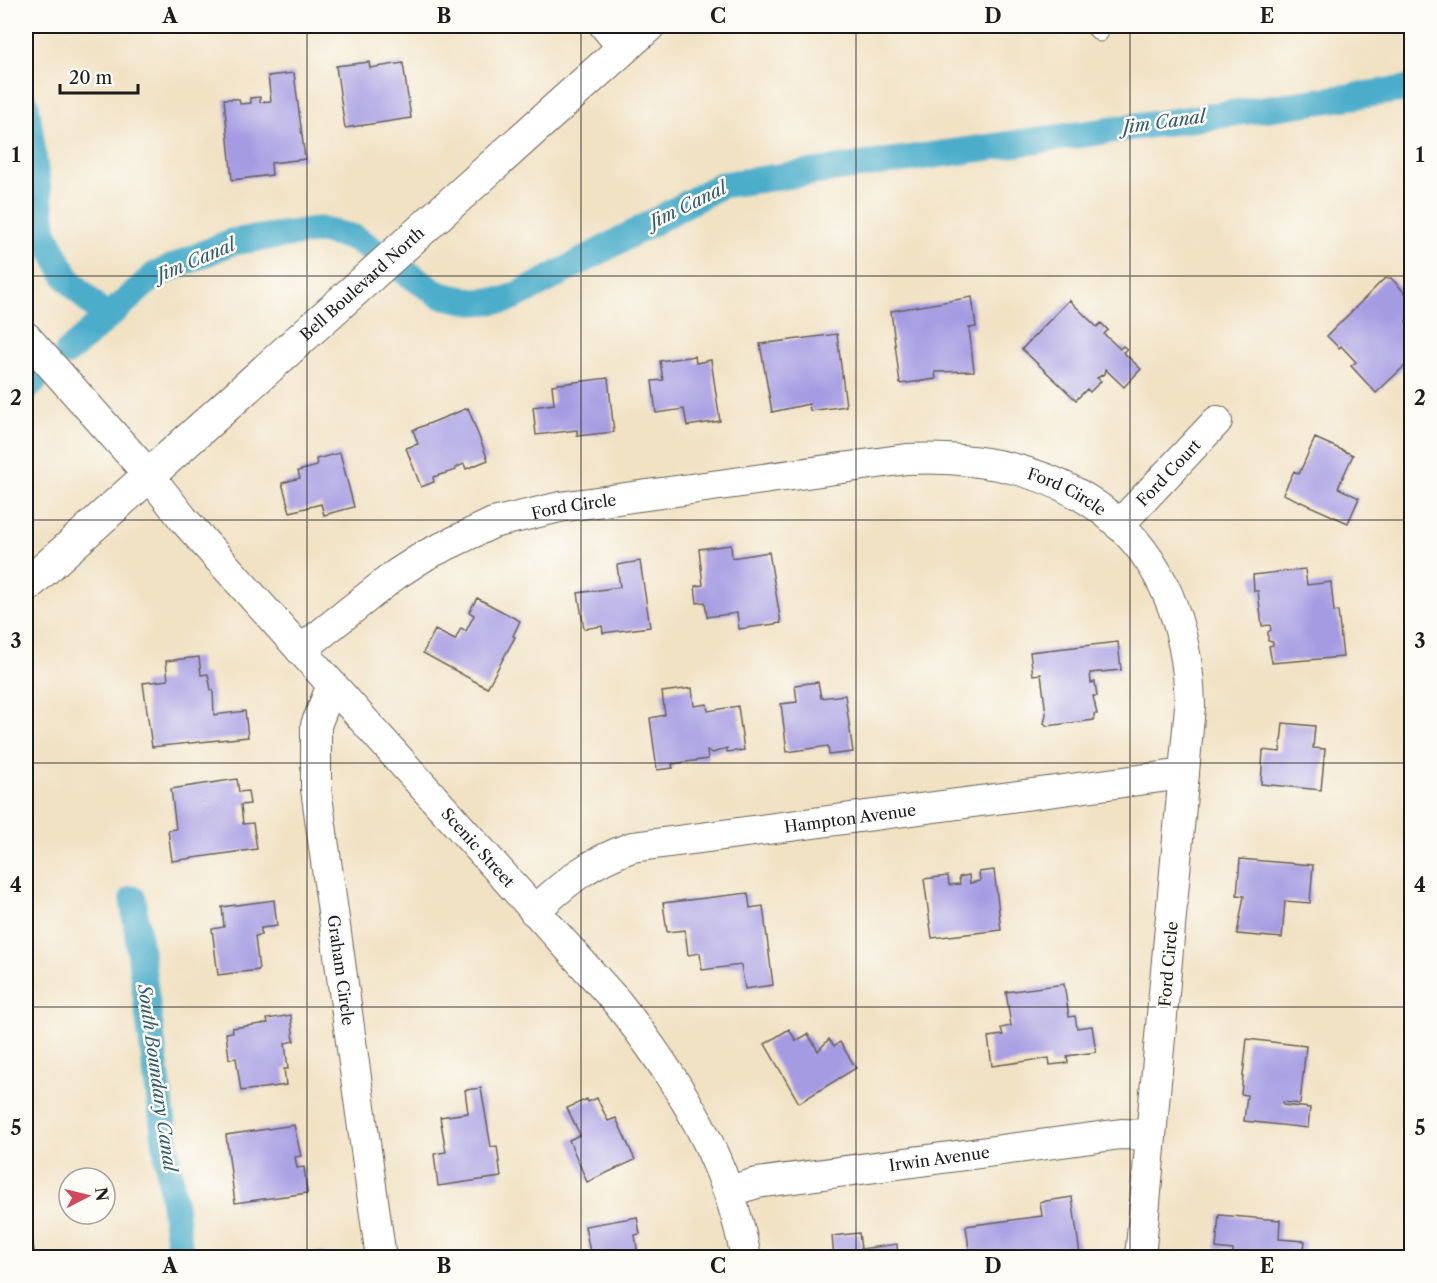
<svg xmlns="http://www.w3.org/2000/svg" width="1437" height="1283" viewBox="0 0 1437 1283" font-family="'Libre Caslon Text',serif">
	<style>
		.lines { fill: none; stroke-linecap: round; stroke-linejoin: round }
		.canal { stroke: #4badca; stroke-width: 27 }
		.building { fill: #a59be2 }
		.lane-casing { stroke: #676157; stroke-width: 17 }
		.street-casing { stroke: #676157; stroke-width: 32 }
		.secondary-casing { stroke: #676157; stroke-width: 35 }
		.lane { stroke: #fff; stroke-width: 15 }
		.street { stroke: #fff; stroke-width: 30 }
		.secondary { stroke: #fff; stroke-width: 33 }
		.grid { fill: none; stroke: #1c1c1c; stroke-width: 1.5; stroke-opacity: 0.55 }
		.labels { text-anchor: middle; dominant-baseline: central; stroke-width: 5; stroke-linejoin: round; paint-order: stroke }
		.street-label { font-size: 16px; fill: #1c1c1c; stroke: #fdfcf7 }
		.water-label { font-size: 18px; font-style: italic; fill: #315d6a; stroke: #fdfcf7 }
		.neatline { fill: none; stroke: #1c1c1c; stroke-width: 2 }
		.grid-label { font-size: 20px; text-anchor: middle; font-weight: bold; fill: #1c1c1c }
	</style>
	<rect width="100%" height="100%" fill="#fdfcf7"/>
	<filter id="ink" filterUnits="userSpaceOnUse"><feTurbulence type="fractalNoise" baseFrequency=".0167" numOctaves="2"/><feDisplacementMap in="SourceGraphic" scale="12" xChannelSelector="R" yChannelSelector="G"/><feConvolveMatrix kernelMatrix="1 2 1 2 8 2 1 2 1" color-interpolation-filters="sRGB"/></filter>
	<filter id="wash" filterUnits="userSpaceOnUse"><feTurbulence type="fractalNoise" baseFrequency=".008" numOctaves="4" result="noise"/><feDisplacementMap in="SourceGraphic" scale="24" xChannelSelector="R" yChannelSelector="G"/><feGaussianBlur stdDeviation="1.35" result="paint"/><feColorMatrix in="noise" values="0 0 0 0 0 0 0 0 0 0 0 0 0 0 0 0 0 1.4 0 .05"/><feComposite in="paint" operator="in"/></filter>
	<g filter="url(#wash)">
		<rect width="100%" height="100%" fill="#f1e2c4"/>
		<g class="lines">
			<path class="canal" d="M26,105L44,233L67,278L106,318
				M68,352L155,275L231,242L320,230L355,238L440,295L474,302L506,300L538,285L721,185L1412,88
				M26,389L35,380
				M133,899L181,1258"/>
		</g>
		<g id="blocks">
			<path class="building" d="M369,62L370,68L403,63L411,118L345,128L336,66Z
				M294,73L305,159L271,163L272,175L232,180L224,99H239L240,104L251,103L250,98L260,97V102L271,101L268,76Z
				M1391,278L1412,300V316L1406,321L1412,326V359L1376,393L1351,366L1356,362L1341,346L1339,348L1327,336L1384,279Z
				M972,297L976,327L969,328L974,371L935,372L936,379L900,384L891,311Z
				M1069,300L1097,327L1101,323L1108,330L1104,334L1120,349L1123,346L1127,349L1123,352L1141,369L1124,387L1105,369L1104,374L1097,378L1101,381L1090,392L1087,389L1076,400L1022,349Z
				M837,334L846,406L810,411L809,404L772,412L760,344Z
				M695,356L696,363L711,360L720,421L687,426L684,409L656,413L652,381L663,380L660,361Z
				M608,378L614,432L577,436V430L536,435L533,407L554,404L552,385Z
				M468,408L488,460L466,469L464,464L455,468L456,470L433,477L434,482L421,487L406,448L418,444L413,430Z
				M1315,438L1353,455L1338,488L1359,498L1348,523L1283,494L1294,471L1299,474Z
				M340,453L354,507L324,515L321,504L290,512L282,483L300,478L298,471L317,466L316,459Z
				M731,545L732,558L769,552L781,623L739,629L737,613L707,617L705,602L697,603L695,586L703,585L699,549Z
				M640,561L650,627L603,633L602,626L584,629L578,593L620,587L617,565Z
				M1305,569L1307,585L1331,582L1334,612L1338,611L1343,657L1272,663L1269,646L1273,645V642L1268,641V632L1271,630L1270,625L1262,626L1258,591H1254L1253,575Z
				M477,598L520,621L513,636L515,637L487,688L423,653L435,630L455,640L461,628L466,631L474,615L469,612Z
				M1118,642L1121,670L1090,673L1091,683L1095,682L1097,696H1093L1097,714H1094V720L1047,726L1044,723L1046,714L1041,674L1033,675L1030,652Z
				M199,657L201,675L208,674L211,690H213L214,715L245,711L248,737L152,747L143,683L168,680L166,661Z
				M818,682L821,698L845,695L853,752L829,755L828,746L787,752L781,704L797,702L795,685Z
				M692,688L694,706L707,704L708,711L738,706L744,750L727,752V748L713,753L707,751L708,759L672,764L673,768L657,770L650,718L665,715L662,692Z
				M1283,723L1315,726L1313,748L1325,749L1321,790L1261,784L1263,750L1280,752Z
				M237,779L239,792L248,791L250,804L241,805L243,824L253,823L257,849L172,861L168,830L176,829L171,789Z
				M1240,859L1313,865L1310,903L1285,901L1282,938L1237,934L1244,896L1237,895Z
				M994,870L1001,930L932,938L924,879L948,876L949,885L960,884L959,877L969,875L970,883L980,881L979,872Z
				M748,893L750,908L763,906L773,985L745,989L741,965L702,970L700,953L688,955L685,930L667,932L663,903Z
				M274,900L277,926L261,928V935L255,936L259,970L218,975L212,929L224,927L222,907Z
				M1064,984L1069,1017L1075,1016L1077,1028L1092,1026L1096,1052L1067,1056L1068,1063L1050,1065L1049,1058L992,1066L988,1037L1003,1035L1001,1028L1011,1026L1006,992Z
				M291,1015L294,1041L285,1043L288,1069H284L286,1085L241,1091L236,1058L229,1059L226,1033L233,1032L232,1028L268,1023L267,1019Z
				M789,1029L796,1041L808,1034L818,1051L829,1039L834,1046L840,1042L856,1068L799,1103L765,1044Z
				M1247,1039L1306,1046L1300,1104L1283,1102V1105L1310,1108L1308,1128L1244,1121L1247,1095L1241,1094Z
				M481,1088L491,1147L497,1146L501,1177L438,1186L434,1154L446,1152L440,1117L468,1113L465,1090Z
				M597,1098L608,1121L616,1118L635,1160L587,1182L569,1140L580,1135L567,1108L587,1099L588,1102Z
				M294,1125L301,1156L295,1157L297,1168L304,1167L307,1193L235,1203L226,1135Z
				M1072,1197L1080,1255L970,1258L966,1226L1042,1216L1040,1202Z
				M1219,1215L1280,1220L1279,1239L1305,1241L1303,1258H1233V1250L1216,1248Z
				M637,1217L640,1234L635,1235L638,1255L646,1254V1258H591L585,1226Z
				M30,1222L35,1258H26V1223Z
				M859,1233L861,1249L897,1244L898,1258H834L832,1236Z
				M322,1252L323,1258H293V1256Z"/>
		</g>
	</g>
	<g filter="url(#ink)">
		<use href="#blocks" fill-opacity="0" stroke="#676157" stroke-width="1.5"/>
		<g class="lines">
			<g class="lane-casing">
				<path id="lane" d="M1092,26L1100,34"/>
			</g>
			<g class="street-casing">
				<g id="street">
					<path d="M605,26L623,48"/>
					<path id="s1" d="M26,337L149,475L184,520L617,1002C678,1079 728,1160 746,1258"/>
					<path id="s2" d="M1119,525L1217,421"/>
					<path id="s3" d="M301,650L395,575L426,555L493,523L560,507L907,459C1072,452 1186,534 1190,706L1140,1258"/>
					<path id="s4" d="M332,685L316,725V789L381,1258"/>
					<path id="s5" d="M534,911C569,880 588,863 632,847L1184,774"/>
					<path id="s6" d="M729,1191L757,1183L1121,1134L1151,1135"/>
				</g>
			</g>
			<g class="secondary-casing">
				<g id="secondary">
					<path id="s7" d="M26,586L648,26"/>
				</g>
			</g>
			<use href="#lane" class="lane"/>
			<use href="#street" class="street"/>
			<use href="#secondary" class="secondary"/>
		</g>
	</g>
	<path class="grid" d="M307,26V1258M581,26V1258M856,26V1258M1130,26V1258M26,276H1412M26,520H1412M26,763H1412M26,1007H1412"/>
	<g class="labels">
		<g class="street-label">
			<text stroke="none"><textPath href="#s7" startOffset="452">Bell Boulevard North</textPath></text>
			<text stroke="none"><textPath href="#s2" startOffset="72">Ford Court</textPath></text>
			<text stroke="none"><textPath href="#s3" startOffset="816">Ford Circle</textPath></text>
			<text stroke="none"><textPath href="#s3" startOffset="314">Ford Circle</textPath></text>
			<text stroke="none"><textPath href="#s5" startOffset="338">Hampton Avenue</textPath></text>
			<text stroke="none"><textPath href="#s1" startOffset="682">Scenic Street</textPath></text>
			<text transform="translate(1168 964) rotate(-85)">Ford Circle</text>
			<text stroke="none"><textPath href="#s4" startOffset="290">Graham Circle</textPath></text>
			<text stroke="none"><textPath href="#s6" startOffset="213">Irwin Avenue</textPath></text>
		</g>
		<g class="water-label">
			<text transform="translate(1164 122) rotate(-8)">Jim Canal</text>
			<text transform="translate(688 205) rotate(-26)">Jim Canal</text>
			<text transform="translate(196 260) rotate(-23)">Jim Canal</text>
			<text transform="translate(157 1078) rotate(82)">South Boundary Canal</text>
		</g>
	</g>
	<rect width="1437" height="1283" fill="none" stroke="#fdfcf7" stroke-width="66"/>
	<g transform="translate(87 1196) rotate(83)"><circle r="28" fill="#fdfcf7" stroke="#a3a29f" stroke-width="1.5"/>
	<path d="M0-4.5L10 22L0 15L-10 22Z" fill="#d1495b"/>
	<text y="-9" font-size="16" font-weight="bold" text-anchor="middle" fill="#1c1c1c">N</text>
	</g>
	<path d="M60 84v9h78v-9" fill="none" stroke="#1c1c1c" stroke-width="3"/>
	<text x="69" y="84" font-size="18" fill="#1c1c1c" stroke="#fdfcf7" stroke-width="4.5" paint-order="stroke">20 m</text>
	<rect x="33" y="33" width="1371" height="1217" class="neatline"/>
	<g class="grid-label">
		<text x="170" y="23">A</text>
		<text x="444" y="23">B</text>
		<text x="718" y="23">C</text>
		<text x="993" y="23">D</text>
		<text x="1267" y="23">E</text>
		<text x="16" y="162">1</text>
		<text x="1420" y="162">1</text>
		<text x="16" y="405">2</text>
		<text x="1420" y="405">2</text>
		<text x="16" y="648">3</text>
		<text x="1420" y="648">3</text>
		<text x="16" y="892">4</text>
		<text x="1420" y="892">4</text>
		<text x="16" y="1135">5</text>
		<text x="1420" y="1135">5</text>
		<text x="170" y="1273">A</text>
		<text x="444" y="1273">B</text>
		<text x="718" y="1273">C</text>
		<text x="993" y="1273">D</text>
		<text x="1267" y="1273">E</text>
	</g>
</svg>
